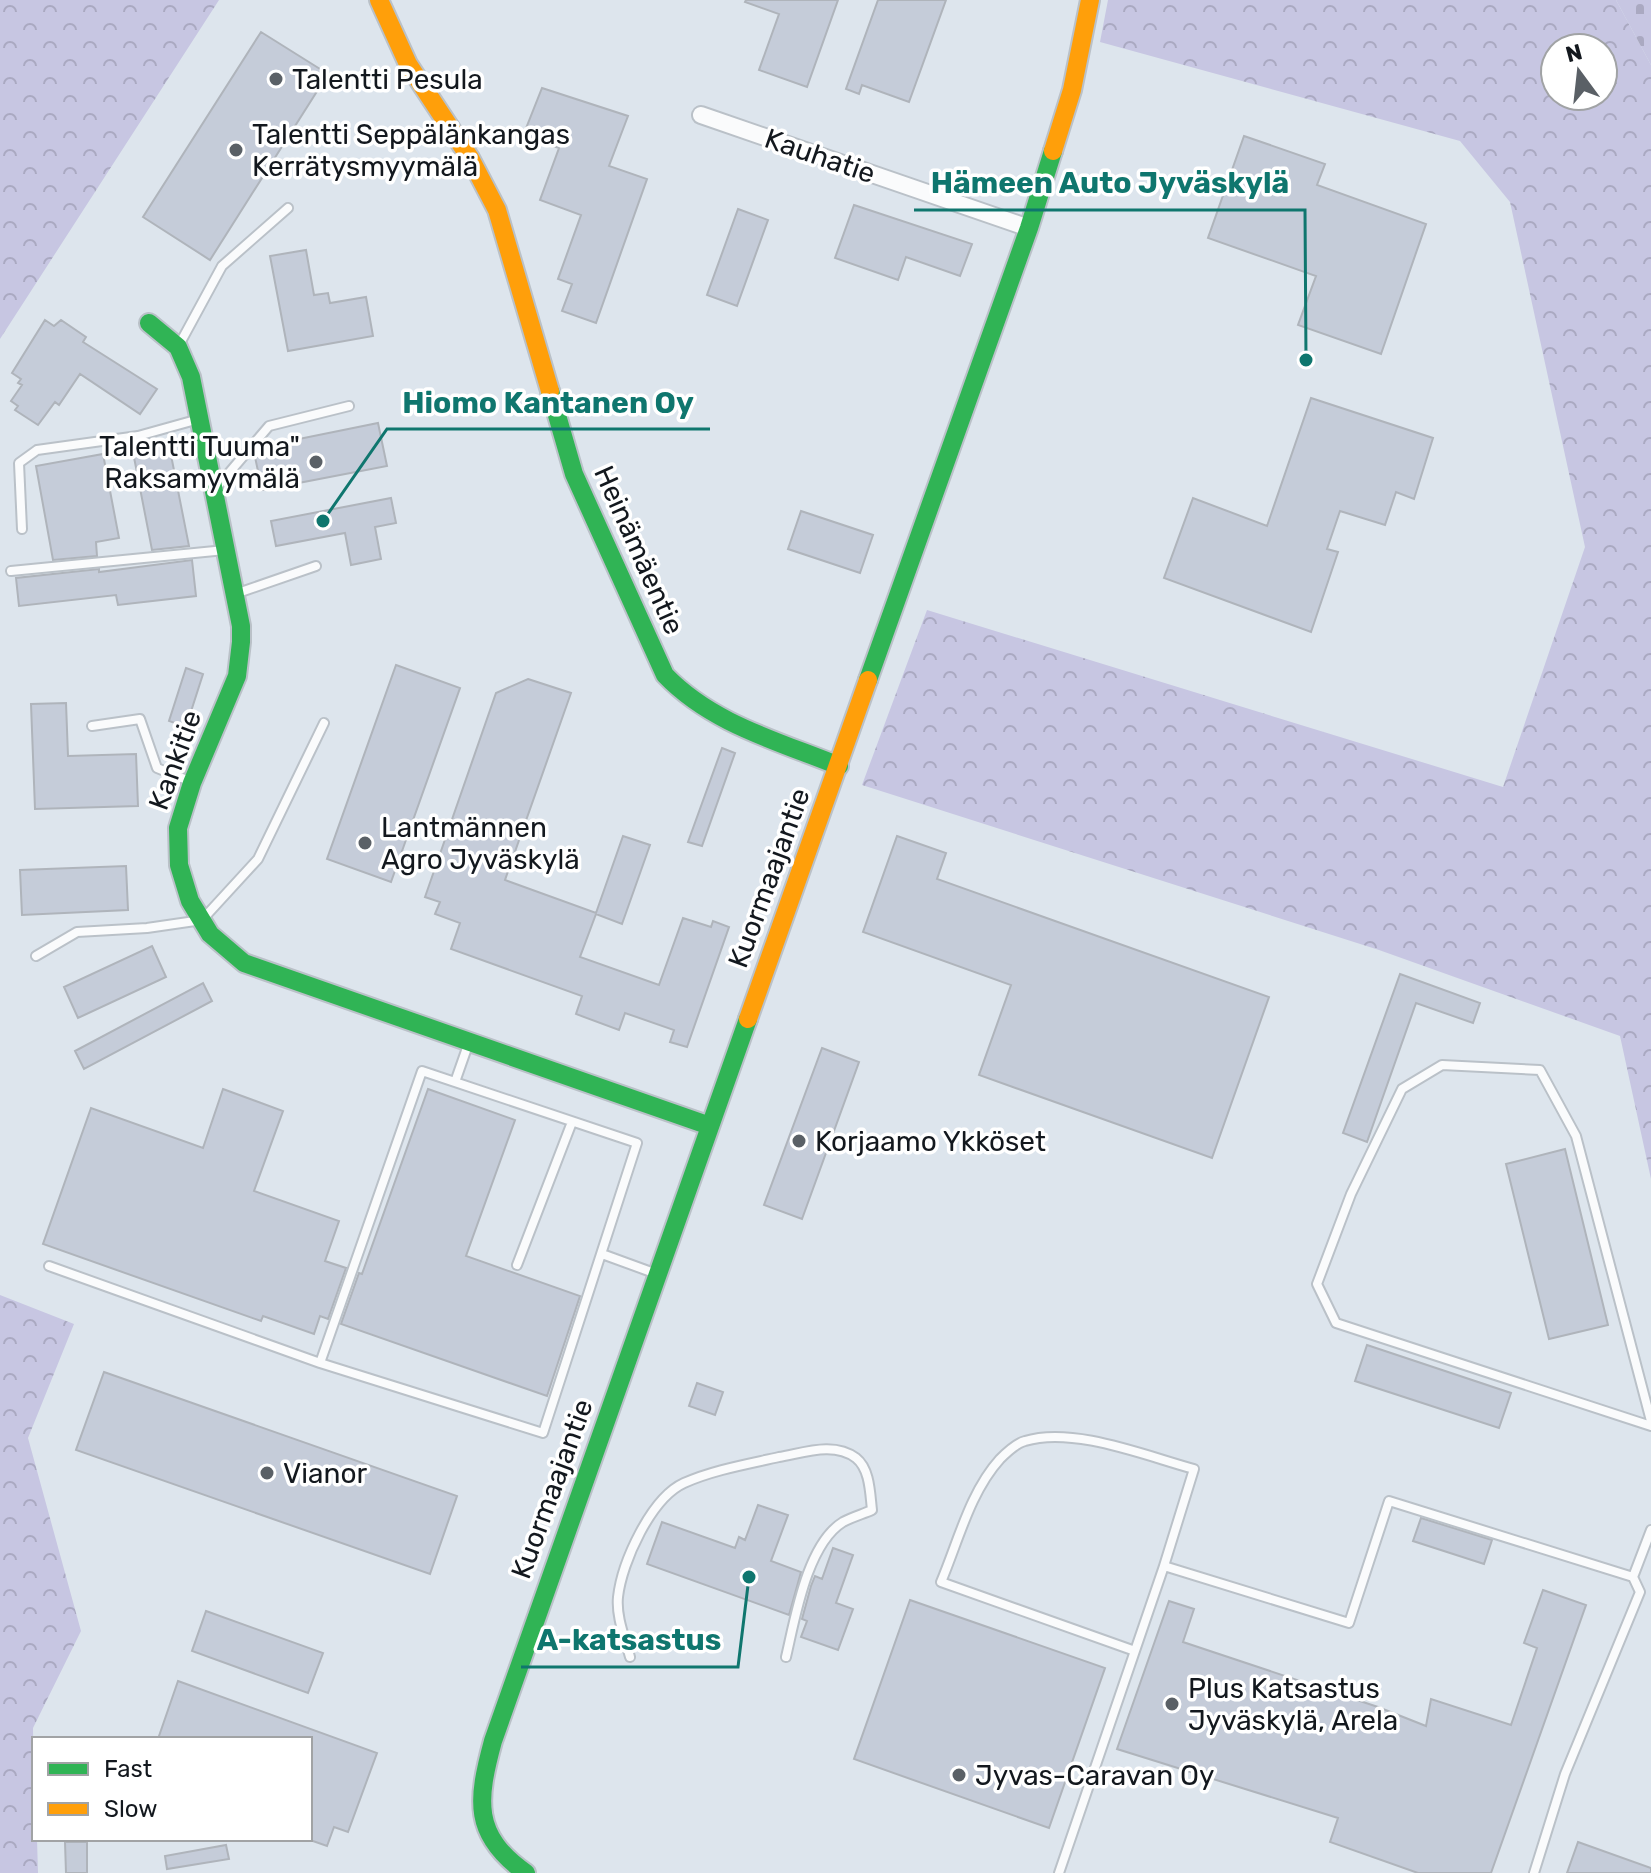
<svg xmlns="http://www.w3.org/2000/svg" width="1651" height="1873" viewBox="0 0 1651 1873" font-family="Rubik,sans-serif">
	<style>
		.forest { fill: url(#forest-crowns); fill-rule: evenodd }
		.cemetery { fill: url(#cemetery-stones) }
		.building { fill: #c5ccd9; stroke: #afb4bb; stroke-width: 2 }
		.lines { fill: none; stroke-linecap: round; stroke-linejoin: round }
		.lane-casing { stroke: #bac1c8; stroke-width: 12 }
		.street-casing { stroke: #bac1c8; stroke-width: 20 }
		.fast-casing { stroke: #bac1c8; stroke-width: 22 }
		.slow-casing { stroke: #bac1c8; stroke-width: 22 }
		.lane { stroke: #fafbfc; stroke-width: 8 }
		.street { stroke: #fafbfc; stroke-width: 16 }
		.fast { stroke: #30b455; stroke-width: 18 }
		.slow { stroke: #ff9f0a; stroke-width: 18 }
		.poi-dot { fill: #5a6066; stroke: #fff; stroke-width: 3 }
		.labels { text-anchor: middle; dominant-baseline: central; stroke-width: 7; stroke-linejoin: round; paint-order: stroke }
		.poi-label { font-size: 28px; fill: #13181e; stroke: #fff; text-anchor: start }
		.street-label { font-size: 28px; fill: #13181e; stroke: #fff }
		.leader { fill: none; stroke: #0f766e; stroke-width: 3 }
		.callout-dot { fill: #0f766e; stroke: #fff; stroke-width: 3 }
		.callout-label { font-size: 30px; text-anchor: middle; font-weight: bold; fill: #0f766e; stroke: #fff; stroke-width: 7; stroke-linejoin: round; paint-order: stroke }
	</style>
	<defs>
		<pattern id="forest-crowns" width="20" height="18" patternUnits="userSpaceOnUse" patternTransform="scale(2)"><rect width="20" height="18" fill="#c7c6e2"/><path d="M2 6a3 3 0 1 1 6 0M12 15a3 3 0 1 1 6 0" fill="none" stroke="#aaa9c1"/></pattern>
		<pattern id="cemetery-stones" width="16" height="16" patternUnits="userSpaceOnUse" patternTransform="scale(2)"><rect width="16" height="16" fill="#c7c6e2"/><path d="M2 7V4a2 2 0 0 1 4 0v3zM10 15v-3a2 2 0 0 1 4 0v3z" fill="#aaa9c1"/></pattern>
	</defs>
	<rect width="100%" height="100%" fill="#dde5ed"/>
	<path class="forest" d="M0,0H219L0,339Z
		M1108,0H1616L1651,65V1179L1620,1036L1379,950L862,785L927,610L1503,787L1585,547L1510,202L1460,141L1100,42ZM1555,48H1603V96H1555Z
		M0,1295L74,1324L28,1438L81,1631L33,1728L34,1839H37L38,1873H0Z"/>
	<path class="cemetery" d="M1616,0H1651V65Z"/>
	<path class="building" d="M746,0H838L807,87L759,70L779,14L745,2Z
		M878,0H946L909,102L862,85L859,94L846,89Z
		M261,32L328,74L210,260L143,217Z
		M542,88L628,116L609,166L647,179L596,323L562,311L572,284L558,279L581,215L540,200L559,148L523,136Z
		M1244,136L1325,164L1317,185L1426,224L1381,354L1298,325L1316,276L1208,238Z
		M854,205L972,244L960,276L906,257L898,280L835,258Z
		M738,209L768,220L737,306L707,295Z
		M306,250L314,295L328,293L330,303L366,297L373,336L288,351L270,256Z
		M45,320L54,326L61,320L86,337L83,342L157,389L140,414L80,374L59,405L55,402L38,425L15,410L18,406L11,401L22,385L18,383L21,379L12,373Z
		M1311,398L1433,438L1414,499L1396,492L1385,525L1340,511L1327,549L1338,552L1311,632L1164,578L1193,498L1267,526Z
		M378,423L387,466L262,490L255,457L280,452L279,443Z
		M168,440L189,546L152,550L132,447Z
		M103,454L119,538L96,542L97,556L53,560L36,466Z
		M391,498L396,523L375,527L381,559L351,565L345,533L276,546L271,521Z
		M801,511L873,535L860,573L788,549Z
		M192,560L196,596L118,605L116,595L19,606L16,578L99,569V572Z
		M396,665L460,688L391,882L327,859Z
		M186,668L203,674L186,727L169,721Z
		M528,679L571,693L505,880L596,913L623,836L650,845L622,924L596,914L580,957L659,985L683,918L711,927L713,921L729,927L687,1047L670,1042L674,1030L625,1013L619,1030L576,1014L582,996L451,949L460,923L435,914L440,902L425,897L496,693Z
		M66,703L68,756L136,754L138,806L35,809L31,704Z
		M722,748L735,753L702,846L688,842Z
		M897,836L946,853L937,879L1269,997L1212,1158L979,1075L1011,985L863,932Z
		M126,866L128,910L22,915L20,870Z
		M152,946L166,977L78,1018L64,987Z
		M1400,974L1480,1003L1473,1023L1416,1003L1367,1142L1343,1133Z
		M203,983L212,1001L84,1069L75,1051Z
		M822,1048L859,1062L802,1219L764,1205Z
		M223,1089L283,1111L254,1191L339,1221L325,1261L346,1268L328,1319L320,1316L314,1334L263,1316L261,1321L43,1244L91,1108L203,1148Z
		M428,1089L515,1120L466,1256L580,1296L547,1396L341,1324L359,1273L362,1274Z
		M1565,1149L1608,1325L1549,1339L1506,1164Z
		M1367,1345L1511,1393L1499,1428L1355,1381Z
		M104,1372L457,1496L430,1574L76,1450Z
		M697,1383L723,1392L715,1415L689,1406Z
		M758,1505L788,1515L771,1561L801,1572L789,1615L647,1564L662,1522L735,1548L739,1537L745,1540Z
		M1421,1518L1492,1540L1484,1564L1413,1541Z
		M833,1548L853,1555L836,1603L853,1609L838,1650L801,1637L807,1621L802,1619L811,1586L815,1576L822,1579Z
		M1543,1590L1586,1605L1491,1873H1418L1330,1842L1338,1818L1117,1749L1169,1601L1194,1609L1183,1642L1378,1707L1426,1726L1431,1699L1511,1725L1537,1648L1524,1643Z
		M910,1600L1105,1668L1049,1828L854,1759Z
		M206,1611L323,1653L308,1693L192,1651Z
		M178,1681L377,1753L348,1832L334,1827L327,1846L310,1840V1739H158Z
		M65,1842H87V1873H66Z
		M1578,1842L1651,1868V1873H1567Z
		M226,1845L229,1859L167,1869L165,1856Z"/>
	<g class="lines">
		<g class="lane-casing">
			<path id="lane" d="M178,347L222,266L288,208
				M217,487L269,426L349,406
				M22,529L19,463L37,450L138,436L199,419
				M11,571L225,550
				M235,594L316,566
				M92,726L140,719L157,768L192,782
				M36,956L77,932L147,928L202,920L258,859L324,723
				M422,1071L637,1143L543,1433L320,1363Z
				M455,1082L468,1045
				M602,1254L654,1273
				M517,1265L572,1122
				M49,1266L320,1363
				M1651,1421L1576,1136L1540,1070L1442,1065L1402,1089L1351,1194L1317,1284L1336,1323L1651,1426
				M1633,1577L1651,1530
				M1135,1651L941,1582C958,1542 970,1492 1000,1459C1006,1453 1017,1443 1025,1441C1073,1426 1146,1456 1194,1469L1164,1566
				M630,1657C625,1638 616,1617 618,1597C622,1562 651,1498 684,1483C713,1470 748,1464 779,1457C803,1453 834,1441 856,1458C870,1469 870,1493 872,1510C863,1514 852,1517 843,1522C807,1544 795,1619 786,1657
				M1059,1873L1164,1566L1349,1623L1389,1501L1633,1577L1640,1592L1565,1774L1534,1873"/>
		</g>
		<g class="street-casing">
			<path id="street" d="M701,115L1029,228"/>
		</g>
		<g class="fast-casing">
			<path id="fast" d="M149,323L178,347L191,377L241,626V642L237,676L192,783L178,828L179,865L190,901L210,934L244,963L710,1126
				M550,391L574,474L665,675C712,724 778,741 839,766
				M868,680L1029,228L1053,151
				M526,1873C472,1835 477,1800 493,1741L748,1019"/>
		</g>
		<g class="slow-casing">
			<path id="slow" d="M379,0L408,64L470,158L497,210L550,391
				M1053,151L1072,90L1090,0
				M748,1019L868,680"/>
		</g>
		<use href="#lane" class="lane"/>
		<use href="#street" class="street"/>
		<use href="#fast" class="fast"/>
		<use href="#slow" class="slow"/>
	</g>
	<g class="poi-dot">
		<circle cx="276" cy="79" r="8"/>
		<circle cx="236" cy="150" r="8"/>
		<circle cx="316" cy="462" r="8"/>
		<circle cx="365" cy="843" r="8"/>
		<circle cx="799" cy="1141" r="8"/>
		<circle cx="267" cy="1473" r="8"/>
		<circle cx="1172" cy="1704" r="8"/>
		<circle cx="959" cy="1775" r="8"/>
	</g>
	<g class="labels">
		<g class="poi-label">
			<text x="292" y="79">Talentti Pesula</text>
			<text x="252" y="134">Talentti Seppälänkangas<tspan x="252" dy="32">Kerrätysmyymälä</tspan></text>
			<text x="300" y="446" text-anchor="end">Talentti Tuuma"<tspan x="300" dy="32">Raksamyymälä</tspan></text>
			<text x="381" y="827">Lantmännen<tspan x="381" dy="32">Agro Jyväskylä</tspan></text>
			<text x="815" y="1141">Korjaamo Ykköset</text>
			<text x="283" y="1473">Vianor</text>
			<text x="1188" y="1688">Plus Katsastus<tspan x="1188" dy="32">Jyväskylä, Arela</tspan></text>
			<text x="975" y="1775">Jyvas-Caravan Oy</text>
		</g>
		<g class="street-label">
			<text transform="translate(820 156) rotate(19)">Kauhatie</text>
			<text transform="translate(639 550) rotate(66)">Heinämäentie</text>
			<text transform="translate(175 760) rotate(-70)">Kankitie</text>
			<text transform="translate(769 878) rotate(-70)">Kuormaajantie</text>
			<text transform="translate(552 1489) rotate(-70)">Kuormaajantie</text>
		</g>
	</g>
	<path class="leader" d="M1306 360L1305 210H914M323 521L387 429H710M749 1577L738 1667H521"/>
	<g class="callout-dot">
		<circle cx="1306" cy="360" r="8"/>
		<circle cx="323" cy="521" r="8"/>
		<circle cx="749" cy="1577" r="8"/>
	</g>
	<g class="callout-label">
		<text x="1110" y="193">Hämeen Auto Jyväskylä</text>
		<text x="548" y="413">Hiomo Kantanen Oy</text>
		<text x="629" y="1650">A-katsastus</text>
	</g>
	<rect x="32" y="1737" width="280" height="104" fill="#ffffff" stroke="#a1a3a5" stroke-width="2"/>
	<rect x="48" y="1763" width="40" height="12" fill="#30b455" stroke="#a1a3a5" stroke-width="2"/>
	<text x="104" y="1777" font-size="24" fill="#13181e">Fast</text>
	<rect x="48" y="1803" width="40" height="12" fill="#ff9f0a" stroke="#a1a3a5" stroke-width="2"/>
	<text x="104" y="1817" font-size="24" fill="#13181e">Slow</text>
	<g transform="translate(1579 72) rotate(345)"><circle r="38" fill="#ffffff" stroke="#a1a3a5" stroke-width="2"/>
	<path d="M0-6L14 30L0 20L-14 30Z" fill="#5a6066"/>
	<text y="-12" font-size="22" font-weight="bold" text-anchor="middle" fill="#13181e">N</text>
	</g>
</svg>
